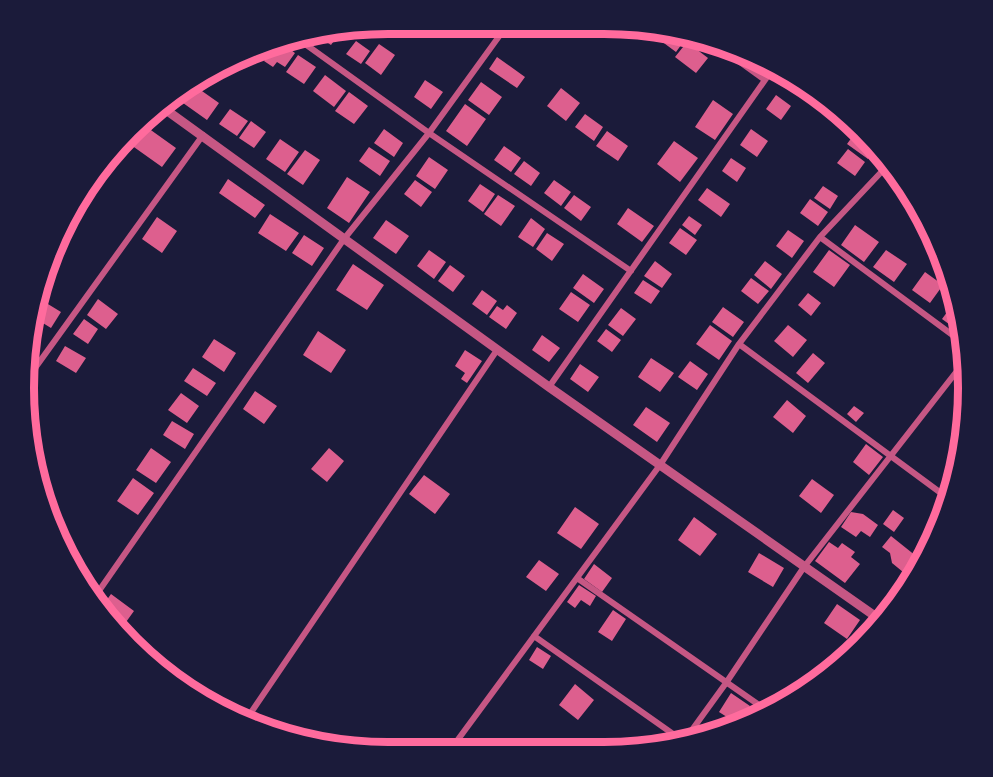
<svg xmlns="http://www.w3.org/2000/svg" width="993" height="777" viewBox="0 0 993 777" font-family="'Roboto Condensed',sans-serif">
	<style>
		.building { fill: #dd5f8e }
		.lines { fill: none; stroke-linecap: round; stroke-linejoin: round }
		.minor { stroke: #c65784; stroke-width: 6 }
		.tertiary { stroke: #c65784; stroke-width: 9 }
		.rim { fill: none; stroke: #ff6b9d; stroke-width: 8 }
	</style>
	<rect width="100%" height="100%" fill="#1b1b3a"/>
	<path class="building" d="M627,25H628L647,29L643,35Z
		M652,29L675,34L684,41L676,52L649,32Z
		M339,30L341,31L331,45L314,34Z
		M356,41L370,51L361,64L346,54Z
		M280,42L295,53L285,67L277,62L273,67L264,61L276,44Z
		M687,42L708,58L696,73L675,57Z
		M379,44L395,55L381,75L365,63Z
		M298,55L316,67L304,84L286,72Z
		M497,57L525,77L517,88L489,69Z
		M325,75L346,91L334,107L313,91Z
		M425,80L443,92L431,109L414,97Z
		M481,82L502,97L489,115L468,100Z
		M192,84L219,103L207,120L176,98L180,93Z
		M561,88L580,103L566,121L547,106Z
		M349,92L368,106L354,124L335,111Z
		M776,95L791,106L781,120L766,109Z
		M713,100L733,114L715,140L695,127Z
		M465,104L486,119L467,146L446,131Z
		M230,109L248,121L237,136L219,124Z
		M585,114L603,127L594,141L575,127Z
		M251,121L266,132L254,148L239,138Z
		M141,123L176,148L162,167L124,140L131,131Z
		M384,129L403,143L394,157L374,143Z
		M751,129L768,141L757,157L740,145Z
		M607,131L628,146L618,161L596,146Z
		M855,133L873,152L868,159L847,144Z
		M280,139L299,152L285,172L266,159Z
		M674,141L698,158L680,182L657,164Z
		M504,146L521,158L511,172L494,160Z
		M369,147L390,161L380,176L359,161Z
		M848,149L865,162L855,176L837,163Z
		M305,150L320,160L303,185L287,174Z
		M429,157L448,170L435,189L416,176Z
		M731,158L746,168L737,182L722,171Z
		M524,161L540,173L531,186L514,174Z
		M347,177L370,192L349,223L327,208Z
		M228,179L265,205L255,218L219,193Z
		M415,180L432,192L421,207L404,194Z
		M554,180L571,192L561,206L544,193Z
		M480,184L495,194L483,212L468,201Z
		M823,186L838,196L830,209L814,198Z
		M707,188L730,204L721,217L698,200Z
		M498,195L515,206L501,226L484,214Z
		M574,195L591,207L581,221L564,208Z
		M810,199L828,212L818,226L800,213Z
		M628,208L654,226L642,242L617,224Z
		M270,214L299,233L286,251L258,233Z
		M689,216L702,225L695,235L682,225Z
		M157,217L177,231L162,253L142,239Z
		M531,218L545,229L533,247L518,237Z
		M386,220L409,236L396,254L373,238Z
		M855,225L879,242L864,262L841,245Z
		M680,228L697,240L686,255L669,243Z
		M788,230L804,241L792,258L776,246Z
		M547,233L564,244L552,261L536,249Z
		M304,235L324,248L312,266L292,253Z
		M429,250L446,262L434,279L417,266Z
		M829,250L850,265L834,287L813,272Z
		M886,250L907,264L894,282L873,267Z
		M655,261L672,274L662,288L644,276Z
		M765,261L782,274L771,289L754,275Z
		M353,264L384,285L367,310L336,290Z
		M450,265L465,276L453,292L438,281Z
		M925,272L943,285L930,303L912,290Z
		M583,274L604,289L594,303L573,288Z
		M751,278L769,291L758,304L741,291Z
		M643,280L660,291L651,304L634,293Z
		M482,290L497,301L487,315L472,304Z
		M571,292L590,305L578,322L559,309Z
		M808,293L821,303L811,316L798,305Z
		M98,299L118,314L106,329L87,315Z
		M43,301L61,312L51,328L33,317Z
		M953,304L964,335L942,319Z
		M507,305L517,313L506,329L489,317L497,306L503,310Z
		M723,307L744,322L733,337L712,322Z
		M621,308L636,319L623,336L608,325Z
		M84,319L98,329L88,344L73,334Z
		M710,325L732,341L719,360L696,344Z
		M788,325L807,340L793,357L774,341Z
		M606,329L621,340L612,352L597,341Z
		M318,331L346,350L331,373L303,355Z
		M542,335L560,348L549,362L532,350Z
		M214,339L236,353L224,372L202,357Z
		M65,346L86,358L76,373L56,361Z
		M465,350L482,361L467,383L461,379L465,373L455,366Z
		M813,353L825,363L808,383L796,373Z
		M651,358L674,373L660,392L638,377Z
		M690,361L708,374L697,390L678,377Z
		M580,364L599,377L588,392L570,379Z
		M193,368L216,383L207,396L184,381Z
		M255,391L277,406L264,424L243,409Z
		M181,393L199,406L187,423L168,410Z
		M787,400L806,416L793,433L773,417Z
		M854,406L864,413L856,422L847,414Z
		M646,407L670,423L657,442L633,425Z
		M172,421L194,434L185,449L163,435Z
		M866,444L883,457L869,475L853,462Z
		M151,448L171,462L156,483L136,470Z
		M329,448L344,461L327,482L311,469Z
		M958,461L957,483L954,488L944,481Z
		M424,475L450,494L435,514L409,494Z
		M133,478L154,493L138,515L117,501Z
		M812,479L834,495L821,513L799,496Z
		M575,507L599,524L581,549L557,533Z
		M893,510L904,518L894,532L883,524Z
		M851,512L863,514L878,525L870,537L861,531L856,537L841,527Z
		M694,517L717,534L700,556L678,540Z
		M891,536L916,556L903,572L892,563L890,553L882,547Z
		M829,542L838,548L842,543L855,552L851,557L860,564L845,583L815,561Z
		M759,553L784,568L773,587L748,572Z
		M539,560L559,574L546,591L526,577Z
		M594,564L612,578L602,592L584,579Z
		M579,585L596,596L590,606L581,600L575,608L567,602Z
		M111,594L134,611L121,629L114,624L101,608Z
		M837,604L860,620L847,639L824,623Z
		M613,610L626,619L612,641L598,632Z
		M537,647L551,656L543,669L529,660Z
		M575,684L594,700L578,720L559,705Z
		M797,684L804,689L787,704L784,701Z
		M731,693L750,706L738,724L719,712Z
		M491,738L508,750L483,749Z"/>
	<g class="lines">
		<path class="minor" d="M294,36L429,133L631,271
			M711,41L765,80
			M820,237L966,345
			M739,344L949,499
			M25,382L203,135
			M549,387L772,70
			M577,578L769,712
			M94,598L344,239L429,133L508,24
			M534,636L683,741
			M248,717L497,350
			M684,741L726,683L804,567L964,362
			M451,749L660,465L739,344L820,237L886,167"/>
		<path class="tertiary" d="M162,107L549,387L882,621"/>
	</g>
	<path d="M0 0H993V777H0ZM388 34H604A354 354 0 0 1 958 388V388A354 354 0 0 1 604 742H388A354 354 0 0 1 34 388V388A354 354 0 0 1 388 34Z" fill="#1b1b3a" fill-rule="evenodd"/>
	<path class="rim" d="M388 34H604A354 354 0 0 1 958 388V388A354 354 0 0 1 604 742H388A354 354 0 0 1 34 388V388A354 354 0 0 1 388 34Z"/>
</svg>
